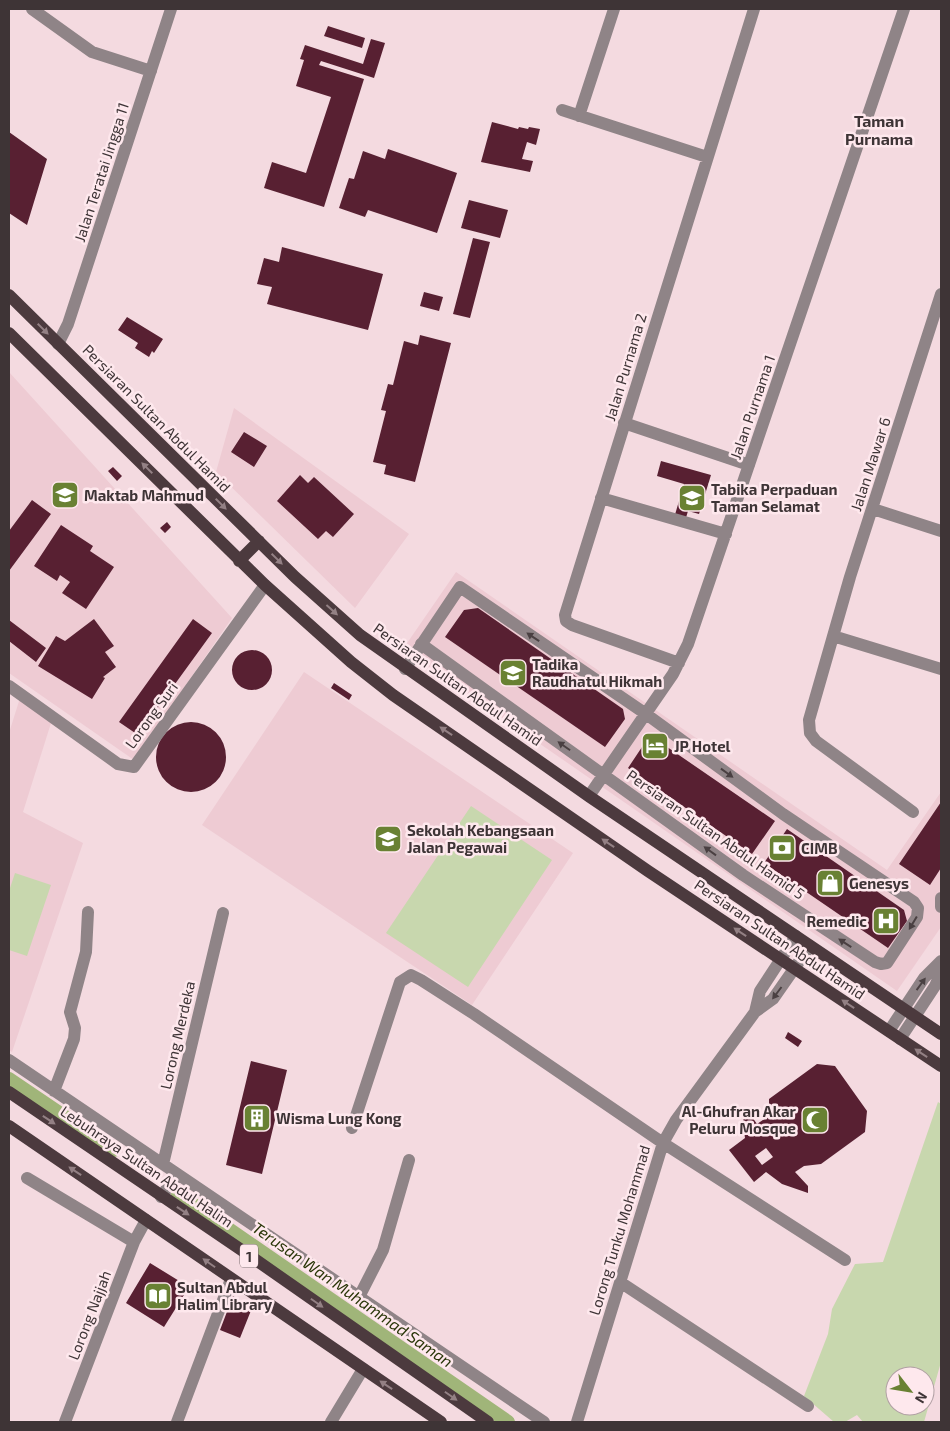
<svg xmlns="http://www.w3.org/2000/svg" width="950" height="1431" viewBox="0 0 950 1431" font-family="'Exo 2',sans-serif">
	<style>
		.built { fill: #eecbd3 }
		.green { fill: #c8d7ae; fill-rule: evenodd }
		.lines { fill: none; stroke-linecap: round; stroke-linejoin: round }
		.canal { stroke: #a0b579; stroke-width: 14 }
		.building { fill: #582032; fill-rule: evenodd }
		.minor { stroke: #8f8487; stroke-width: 12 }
		.major { stroke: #4c3a3e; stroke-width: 12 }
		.oneway { fill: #938084 }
		.oneway2 { fill: #4a4042 }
		.labels { text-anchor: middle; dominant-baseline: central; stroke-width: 5; stroke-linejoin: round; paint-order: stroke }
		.shield { fill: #fee8ed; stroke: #786a6d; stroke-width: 1 }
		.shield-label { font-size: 14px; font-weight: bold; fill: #3e3436 }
		.street-label { font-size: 15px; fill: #3e3436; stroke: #fee8ed }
		.poi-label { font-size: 15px; font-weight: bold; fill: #3e3436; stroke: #fee8ed; text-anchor: start }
		.neighbourhood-label { font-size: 16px; font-weight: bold; fill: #3e3436; stroke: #fee8ed }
		.water-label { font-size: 16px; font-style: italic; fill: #293608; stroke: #fee8ed }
	</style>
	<rect width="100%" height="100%" fill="#f4dae0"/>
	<path class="built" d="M9,372L232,618L134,760L9,673Z
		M234,408L409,534L355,608L216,472Z
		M456,572L887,870L941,792V927L897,991L403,649Z
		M304,672L573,853L472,1005L202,825Z
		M20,698L51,723L23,812L83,843L12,1052L9,1050V733Z"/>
	<path class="green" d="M471,806L552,860L468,987L386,933Z
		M15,873L51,885L27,956L9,950V891Z
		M938,1102L941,1104V1362L924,1422H863L857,1415L845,1422H834L804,1396L828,1334L832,1309L855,1264L883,1262ZM895,1376H925V1406H895Z"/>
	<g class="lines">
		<path class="canal" d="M9,1079L114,1150
			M178,1194L508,1422"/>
	</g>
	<path class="building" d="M328,26L365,38L362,48L324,36Z
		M371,39L385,43L374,78L321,61L319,65L364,79L324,207L264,188L272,162L306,173L331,97L296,86L304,60L300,59L305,45L363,64Z
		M492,122L518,129L519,127L528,129L529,127L540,129L536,145L527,142L522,159L533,161L530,172L481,162Z
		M9,132L47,159L27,225L9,213Z
		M388,149L457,173L437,233L368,210L365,217L339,208L349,178L354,179L363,151L385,159Z
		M469,200L508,210L500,238L461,228Z
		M473,238L490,242L470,318L453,314Z
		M282,247L383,274L368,330L267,304L272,287L257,284L264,258L279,262Z
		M424,292L443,297L439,311L420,306Z
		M127,317L163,339L154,353L152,351L149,357L135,348L138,343L118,330Z
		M420,335L451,343L415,482L384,474L386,465L373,462L386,411L381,410L388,384L393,385L404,341L418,345Z
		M244,432L267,446L254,467L231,452Z
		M661,461L711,475L699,514L688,511L685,521L674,518L684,484L657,476Z
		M113,467L122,476L117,481L108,471Z
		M300,475L308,483L314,477L354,514L333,537L326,531L318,539L277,501Z
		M32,500L51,514L9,571V531Z
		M167,522L171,527L165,533L160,528Z
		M61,525L93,546L90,551L114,567L86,609L62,593L70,582L60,575L57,581L34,566Z
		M478,608L623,709L625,719L605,747L445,637L464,610Z
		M94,619L114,646L105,652L116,667L103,677L105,678L92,699L38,666L56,636L65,641Z
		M193,619L212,633L138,735L119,722Z
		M9,620L46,648L36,662L9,641Z
		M232 670a20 20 0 1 1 40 0a20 20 0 1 1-40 0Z
		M334,683L352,695L349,700L331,688Z
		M156 757a35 35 0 1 1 70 0a35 35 0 1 1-70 0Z
		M657,740L775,821L752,854L628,768L646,741Z
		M941,802V868L930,885L899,864Z
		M787,829L904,910L907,921L888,948L764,863Z
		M788,1032L802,1041L798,1047L785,1038Z
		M251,1061L287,1070L262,1174L226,1165Z
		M817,1064L835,1066L867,1111L865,1132L821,1164L804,1166L795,1172L808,1186V1193L782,1184L766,1172L754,1182L729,1150L745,1138L743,1124L745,1107L757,1124L769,1116V1099ZM766,1148L773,1157L762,1165L755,1156Z
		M145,1162L161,1173L158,1177L143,1166Z
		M150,1263L189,1287L164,1327L126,1303Z
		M233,1296L252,1308L240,1338L220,1330Z"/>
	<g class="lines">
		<path class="minor" d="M32,9L92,52L151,71
			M562,110L707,157
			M579,116L614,9
			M58,344L68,324L171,9
			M624,423L749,465
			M601,498L726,534
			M873,509L941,531
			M833,636L941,669
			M679,663L572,625L566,621L565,615L754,9
			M405,669L460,587L646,714L783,814L914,902L918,908L917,917L887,963L881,964L875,962L743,875L421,644
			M9,686L118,764L134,767L265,585
			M589,796L673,674L688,644L904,9
			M913,812L816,741L810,733L809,720L850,577L941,294
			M941,898V907
			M755,1012L760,991L796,936
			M889,1031L924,978L941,961
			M900,1039L935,986L941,973
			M9,1060L544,1422
			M54,1091L74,1039L75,1028L70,1012L86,952L88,912
			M352,1128L400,982L411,975L421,980L474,1014L663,1143L845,1260
			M163,1164L223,913
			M27,1178L134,1242
			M161,1197L177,1174
			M620,1282L808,1406
			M359,1297L383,1250L409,1160
			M65,1422L134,1242L146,1220
			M177,1422L231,1279
			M331,1422L363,1369
			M577,1422L663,1143L676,1120L755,1012L773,999L810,946"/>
		<path class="major" d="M9,295L295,577L360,635L590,797L941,1034
			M9,333L265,585L351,662L393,695L648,871L941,1066
			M239,561L259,541
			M9,1092L243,1251L488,1422
			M9,1126L441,1422"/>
	</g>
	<defs><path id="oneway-solid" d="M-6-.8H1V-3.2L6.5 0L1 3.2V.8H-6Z" transform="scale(1.25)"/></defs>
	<g class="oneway">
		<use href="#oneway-solid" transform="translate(43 329) rotate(45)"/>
		<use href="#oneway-solid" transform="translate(147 468) rotate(-135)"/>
		<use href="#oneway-solid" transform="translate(221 504) rotate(45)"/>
		<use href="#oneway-solid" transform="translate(277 559) rotate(44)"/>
		<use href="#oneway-solid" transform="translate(332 610) rotate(42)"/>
		<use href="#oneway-solid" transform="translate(446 731) rotate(-146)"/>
		<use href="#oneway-solid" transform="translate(608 843) rotate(-146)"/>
		<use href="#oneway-solid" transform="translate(740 932) rotate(-146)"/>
		<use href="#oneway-solid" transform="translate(848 1004) rotate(-146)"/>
		<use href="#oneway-solid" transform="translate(921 1053) rotate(-146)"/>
		<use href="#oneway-solid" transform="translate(49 1120) rotate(34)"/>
		<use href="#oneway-solid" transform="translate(75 1171) rotate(-146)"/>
		<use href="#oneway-solid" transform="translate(183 1211) rotate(34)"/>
		<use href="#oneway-solid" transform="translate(209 1263) rotate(-145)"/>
		<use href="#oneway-solid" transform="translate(317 1303) rotate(35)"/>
		<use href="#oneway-solid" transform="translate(386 1385) rotate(-146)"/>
		<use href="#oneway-solid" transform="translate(451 1396) rotate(35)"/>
	</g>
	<g class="oneway2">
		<use href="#oneway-solid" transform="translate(533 637) rotate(-146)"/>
		<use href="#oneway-solid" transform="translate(564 746) rotate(-145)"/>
		<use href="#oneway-solid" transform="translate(727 773) rotate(36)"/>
		<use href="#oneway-solid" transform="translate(710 851) rotate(-144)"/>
		<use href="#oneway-solid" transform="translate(913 923) rotate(121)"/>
		<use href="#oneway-solid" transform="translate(845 943) rotate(-147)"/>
		<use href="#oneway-solid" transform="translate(921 984) rotate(-54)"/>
		<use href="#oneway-solid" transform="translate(777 993) rotate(127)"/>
	</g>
	<defs>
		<g id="school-square" transform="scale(1.4375)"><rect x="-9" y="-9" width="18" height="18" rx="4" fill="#698133" stroke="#fee8ed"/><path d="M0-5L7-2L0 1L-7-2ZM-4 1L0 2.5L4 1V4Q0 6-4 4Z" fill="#fff"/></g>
		<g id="hotel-square" transform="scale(1.4375)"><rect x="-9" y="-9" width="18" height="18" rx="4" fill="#698133" stroke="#fee8ed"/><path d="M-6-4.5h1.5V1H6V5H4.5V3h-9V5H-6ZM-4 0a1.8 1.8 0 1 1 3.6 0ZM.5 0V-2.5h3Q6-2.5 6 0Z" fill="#fff"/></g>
		<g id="bank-square" transform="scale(1.4375)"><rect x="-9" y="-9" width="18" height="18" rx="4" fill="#698133" stroke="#fee8ed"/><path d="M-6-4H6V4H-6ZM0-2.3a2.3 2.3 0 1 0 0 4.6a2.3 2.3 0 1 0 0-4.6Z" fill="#fff"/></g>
		<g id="shop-square" transform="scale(1.4375)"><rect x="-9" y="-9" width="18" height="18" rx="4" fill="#698133" stroke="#fee8ed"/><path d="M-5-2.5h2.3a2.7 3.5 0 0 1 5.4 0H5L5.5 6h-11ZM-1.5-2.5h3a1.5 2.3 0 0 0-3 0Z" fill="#fff"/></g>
		<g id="hospital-square" transform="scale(1.4375)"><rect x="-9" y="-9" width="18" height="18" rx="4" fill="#698133" stroke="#fee8ed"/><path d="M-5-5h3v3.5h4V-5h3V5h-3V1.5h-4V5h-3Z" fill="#fff"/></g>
		<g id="building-square" transform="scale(1.4375)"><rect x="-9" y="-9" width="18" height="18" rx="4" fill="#698133" stroke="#fee8ed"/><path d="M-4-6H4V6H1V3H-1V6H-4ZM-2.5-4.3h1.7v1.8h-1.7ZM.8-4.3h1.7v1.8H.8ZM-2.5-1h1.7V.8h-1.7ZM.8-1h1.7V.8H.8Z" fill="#fff"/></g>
		<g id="mosque-square" transform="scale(1.4375)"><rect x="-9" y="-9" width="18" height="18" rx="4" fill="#698133" stroke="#fee8ed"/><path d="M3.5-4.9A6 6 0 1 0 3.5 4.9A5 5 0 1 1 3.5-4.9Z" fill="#fff"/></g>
		<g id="library-square" transform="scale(1.4375)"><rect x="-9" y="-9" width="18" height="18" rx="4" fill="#698133" stroke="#fee8ed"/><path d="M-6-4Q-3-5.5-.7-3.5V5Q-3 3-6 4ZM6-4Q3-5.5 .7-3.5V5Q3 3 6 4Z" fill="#fff"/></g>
	</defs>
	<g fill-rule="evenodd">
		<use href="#school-square" x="65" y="495"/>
		<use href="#school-square" x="692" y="498"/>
		<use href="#school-square" x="513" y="673"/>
		<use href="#hotel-square" x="655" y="746"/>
		<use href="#school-square" x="388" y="839"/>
		<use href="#bank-square" x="782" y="848"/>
		<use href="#shop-square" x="830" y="883"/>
		<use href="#hospital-square" x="886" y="921"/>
		<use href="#building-square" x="257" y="1118"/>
		<use href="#mosque-square" x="815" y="1120"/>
		<use href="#library-square" x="158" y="1296"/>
	</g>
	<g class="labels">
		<rect class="shield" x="240" y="1244.5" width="18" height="23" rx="4"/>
		<g class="shield-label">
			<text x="249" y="1256">1</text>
		</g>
		<g class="street-label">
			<text transform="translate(101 172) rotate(-72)">Jalan Teratai Jingga 11</text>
			<text transform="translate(625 367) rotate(-73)">Jalan Purnama 2</text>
			<text transform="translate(752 407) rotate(-71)">Jalan Purnama 1</text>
			<text transform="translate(157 418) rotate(45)">Persiaran Sultan Abdul Hamid</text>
			<text transform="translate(870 464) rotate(-72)">Jalan Mawar 6</text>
			<text transform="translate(458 684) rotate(35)">Persiaran Sultan Abdul Hamid</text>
			<text transform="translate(151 715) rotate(-54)">Lorong Suri</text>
			<text transform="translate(716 834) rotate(35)">Persiaran Sultan Abdul Hamid 5</text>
			<text transform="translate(780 939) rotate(34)">Persiaran Sultan Abdul Hamid</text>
			<text transform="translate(177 1035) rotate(-77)">Lorong Merdeka</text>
			<text transform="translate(147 1166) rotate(34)">Lebuhraya Sultan Abdul Halim</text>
			<text transform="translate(619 1230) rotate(-73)">Lorong Tunku Mohammad</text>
			<text transform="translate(89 1315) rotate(-69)">Lorong Najjah</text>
		</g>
		<g class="poi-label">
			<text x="711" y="489">Tabika Perpaduan<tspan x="711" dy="17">Taman Selamat</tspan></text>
			<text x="84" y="495">Maktab Mahmud</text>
			<text x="532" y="664">Tadika<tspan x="532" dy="17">Raudhatul Hikmah</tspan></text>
			<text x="674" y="746">JP Hotel</text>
			<text x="407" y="830">Sekolah Kebangsaan<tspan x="407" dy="17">Jalan Pegawai</tspan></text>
			<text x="801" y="848">CIMB</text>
			<text x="849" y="883">Genesys</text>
			<text x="867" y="921" text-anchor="end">Remedic</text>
			<text x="796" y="1111" text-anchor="end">Al-Ghufran Akar<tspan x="796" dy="17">Peluru Mosque</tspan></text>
			<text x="276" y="1118">Wisma Lung Kong</text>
			<text x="177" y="1287">Sultan Abdul<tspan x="177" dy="17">Halim Library</tspan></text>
		</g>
		<g class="neighbourhood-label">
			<text x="879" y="120">Taman<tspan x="879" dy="18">Purnama</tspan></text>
		</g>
		<g class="water-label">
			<text transform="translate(353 1294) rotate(35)">Terusan Wan Muhammad Saman</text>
		</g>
	</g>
	<rect width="950" height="1431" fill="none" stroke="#3e3436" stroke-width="20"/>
	<g transform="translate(910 1391) rotate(121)"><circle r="24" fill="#fee8ed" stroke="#b1a0a4"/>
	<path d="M0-4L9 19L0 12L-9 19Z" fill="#698133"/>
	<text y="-8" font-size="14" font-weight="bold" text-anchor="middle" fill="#3e3436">N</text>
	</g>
</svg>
